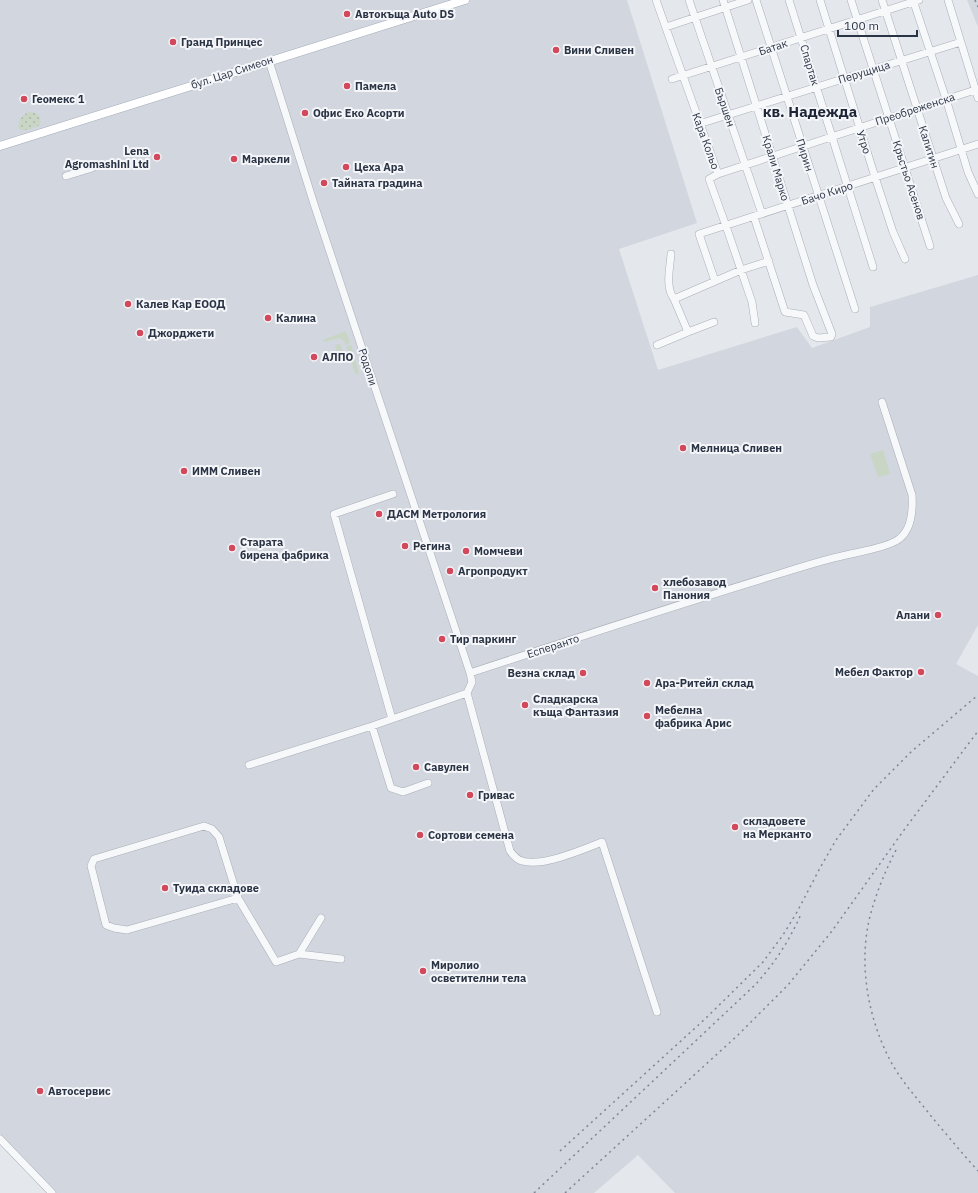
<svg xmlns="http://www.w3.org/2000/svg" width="978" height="1193" viewBox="0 0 978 1193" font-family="'IBM Plex Sans',sans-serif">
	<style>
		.built { fill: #d2d6de }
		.grass { fill: #c9d6c5 }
		.park { fill: url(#park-dots) }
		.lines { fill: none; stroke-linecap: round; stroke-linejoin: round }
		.minor-casing { stroke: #a9aeb7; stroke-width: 8 }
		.major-casing { stroke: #a3abb8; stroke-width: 9 }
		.minor { stroke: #f7f8fa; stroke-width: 7 }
		.major { stroke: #fff; stroke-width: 8 }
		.rail { stroke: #7d8696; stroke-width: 1.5; stroke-dasharray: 2 4; stroke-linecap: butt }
		.poi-dot { fill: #d1495b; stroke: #f4f6f9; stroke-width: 1.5 }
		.labels { text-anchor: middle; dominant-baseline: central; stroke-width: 4; stroke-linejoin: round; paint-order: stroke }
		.poi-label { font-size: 11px; font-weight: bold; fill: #2b3445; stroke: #f4f6f9; text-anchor: start }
		.street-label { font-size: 11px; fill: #2b3445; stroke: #f4f6f9 }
		.district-label { font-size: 15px; font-weight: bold; fill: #1d2536; stroke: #f4f6f9 }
	</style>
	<defs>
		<pattern id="park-dots" width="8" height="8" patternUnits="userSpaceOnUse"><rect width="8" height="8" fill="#c9d6c5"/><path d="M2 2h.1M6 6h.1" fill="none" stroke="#adb8ab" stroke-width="1.8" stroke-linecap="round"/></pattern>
	</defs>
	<rect width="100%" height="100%" fill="#e4e7ec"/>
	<path class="built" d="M0,0H627L697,223L619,249L658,370L797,327L812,348L870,327V307L978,275V625L956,664L978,676V1193H675L638,1155L594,1193H54L0,1134Z
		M967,0H978V27Z"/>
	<path class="grass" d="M346,331L350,343L346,345L344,341L339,338L324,342L323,340Z
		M337,344H340L346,361L344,364L341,363L335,346Z
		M351,345L359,373L357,375L355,373L346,347Z
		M883,450L890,474L878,477L870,454Z"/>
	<path class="park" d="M29,112C38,112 42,116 40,125C34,128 24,133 18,128C19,119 22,115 29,112Z"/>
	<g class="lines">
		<g class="minor-casing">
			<path id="minor" d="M656,0L718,174L709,179L726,226L752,302L755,323
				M689,0L762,214
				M723,0L813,285L832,334L831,337L818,338L813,336L804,315L785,312L754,217
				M756,0L855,309
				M789,0L873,267
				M820,0L875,177L893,232L905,259
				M851,0L930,246
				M882,0L946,198L959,224
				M913,0L946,99L968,172L978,194
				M948,0L978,98
				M666,27L748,0
				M269,61L314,204L470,673
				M672,79L919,0
				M699,124L961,42
				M718,174L975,90
				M66,176L92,168
				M671,254C670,268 665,287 674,299L741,270L769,261
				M715,281L699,234L978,144
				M688,332L714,322
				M657,345L688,332L674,299
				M467,693L510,851C513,855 518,860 522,861C542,867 582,850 602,842L657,1012
				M392,719L334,514L393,494
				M372,726L391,788L403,792L428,783
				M249,765L372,726L467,693L472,682L470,673C573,639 676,605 779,574C801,567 823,560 846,555C862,551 881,549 896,541C912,532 913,511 912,495L882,402
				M238,898L219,837L212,829L204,826L94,859L91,866L106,925L114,928L127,930L238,898L276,962L299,954L321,918
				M299,954L341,959
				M0,1139L52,1193"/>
		</g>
		<g class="major-casing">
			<path id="major" d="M0,146L465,0"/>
		</g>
		<use href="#minor" class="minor"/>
		<use href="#major" class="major"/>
		<path class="rail" d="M975,0L978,7
			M896,850C886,869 878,889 872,909C857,959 867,1017 891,1062C902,1082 917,1098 931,1116C946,1134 962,1153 978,1171
			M560,1151L705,1019L763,962L783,935L797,912L820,868L836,840L874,789L912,751L978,695
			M534,1193L755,985C774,964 790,940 801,914
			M565,1193L738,1035L788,985L832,931L904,830L978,731"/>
	</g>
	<g class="poi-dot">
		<circle cx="347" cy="14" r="4"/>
		<circle cx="173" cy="42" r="4"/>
		<circle cx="556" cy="50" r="4"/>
		<circle cx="347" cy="86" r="4"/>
		<circle cx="24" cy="99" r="4"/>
		<circle cx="305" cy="113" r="4"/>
		<circle cx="157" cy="157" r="4"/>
		<circle cx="234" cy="159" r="4"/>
		<circle cx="346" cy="167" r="4"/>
		<circle cx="324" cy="183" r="4"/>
		<circle cx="128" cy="304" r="4"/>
		<circle cx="268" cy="318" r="4"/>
		<circle cx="140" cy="333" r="4"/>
		<circle cx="314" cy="357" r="4"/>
		<circle cx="683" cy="448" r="4"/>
		<circle cx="184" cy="471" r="4"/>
		<circle cx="379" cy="514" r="4"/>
		<circle cx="405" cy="546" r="4"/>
		<circle cx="232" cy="548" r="4"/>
		<circle cx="466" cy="551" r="4"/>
		<circle cx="450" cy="571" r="4"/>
		<circle cx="655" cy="588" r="4"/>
		<circle cx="938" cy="615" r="4"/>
		<circle cx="442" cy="639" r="4"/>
		<circle cx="921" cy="672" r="4"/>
		<circle cx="583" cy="673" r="4"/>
		<circle cx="647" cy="683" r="4"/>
		<circle cx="525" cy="705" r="4"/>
		<circle cx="647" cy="716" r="4"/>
		<circle cx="416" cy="767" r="4"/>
		<circle cx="470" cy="795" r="4"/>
		<circle cx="735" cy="827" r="4"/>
		<circle cx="420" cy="835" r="4"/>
		<circle cx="165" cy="888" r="4"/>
		<circle cx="423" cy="971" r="4"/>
		<circle cx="40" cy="1091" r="4"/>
	</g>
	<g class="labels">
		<g class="poi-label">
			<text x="355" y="14">Автокъща Auto DS</text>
			<text x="181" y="42">Гранд Принцес</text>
			<text x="564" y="50">Вини Сливен</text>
			<text x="355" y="86">Памела</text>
			<text x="32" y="99">Геомекс 1</text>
			<text x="313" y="113">Офис Еко Асорти</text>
			<text x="149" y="151" text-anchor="end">Lena<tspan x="149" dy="13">Agromashini Ltd</tspan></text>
			<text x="242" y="159">Маркели</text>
			<text x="354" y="167">Цеха Ара</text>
			<text x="332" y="183">Тайната градина</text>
			<text x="136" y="304">Калев Кар ЕООД</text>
			<text x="276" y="318">Калина</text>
			<text x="148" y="333">Джорджети</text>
			<text x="322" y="357">АЛПО</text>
			<text x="691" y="448">Мелница Сливен</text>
			<text x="192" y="471">ИММ Сливен</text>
			<text x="387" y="514">ДАСМ Метрология</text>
			<text x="240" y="542">Старата<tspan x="240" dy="13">бирена фабрика</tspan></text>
			<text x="413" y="546">Регина</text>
			<text x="474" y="551">Момчеви</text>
			<text x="458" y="571">Агропродукт</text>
			<text x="663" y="582">хлебозавод<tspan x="663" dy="13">Панония</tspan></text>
			<text x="930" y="615" text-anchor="end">Алани</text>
			<text x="450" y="639">Тир паркинг</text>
			<text x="913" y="672" text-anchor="end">Мебел Фактор</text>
			<text x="575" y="673" text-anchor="end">Везна склад</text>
			<text x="655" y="683">Ара-Ритейл склад</text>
			<text x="533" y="699">Сладкарска<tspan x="533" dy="13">къща Фантазия</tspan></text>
			<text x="655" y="710">Мебелна<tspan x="655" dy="13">фабрика Арис</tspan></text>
			<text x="424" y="767">Савулен</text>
			<text x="478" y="795">Гривас</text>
			<text x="743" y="821">складовете<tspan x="743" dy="13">на Мерканто</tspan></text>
			<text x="428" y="835">Сортови семена</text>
			<text x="173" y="888">Туида складове</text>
			<text x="431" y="965">Миролио<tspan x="431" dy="13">осветителни тела</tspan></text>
			<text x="48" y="1091">Автосервис</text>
		</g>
		<g class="street-label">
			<text transform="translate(773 47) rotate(-18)">Батак</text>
			<text transform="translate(810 65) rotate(73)">Спартак</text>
			<text transform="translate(232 72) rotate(-18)">бул. Цар Симеон</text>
			<text transform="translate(864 72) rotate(-17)">Перущица</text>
			<text transform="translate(725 107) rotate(71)">Бършен</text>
			<text transform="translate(915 109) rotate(-18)">Преобреженска</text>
			<text transform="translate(706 141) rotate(70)">Кара Кольо</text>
			<text transform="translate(864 142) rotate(72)">Утро</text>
			<text transform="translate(929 147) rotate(72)">Калитин</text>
			<text transform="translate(805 155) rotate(72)">Пирин</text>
			<text transform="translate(776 168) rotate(73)">Крали Марко</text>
			<text transform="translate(909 180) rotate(72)">Кръстьо Асенов</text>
			<text transform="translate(827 193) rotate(-18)">Бачо Киро</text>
			<text transform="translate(368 367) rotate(72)">Родопи</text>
			<text transform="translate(553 646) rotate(-18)">Есперанто</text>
		</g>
		<g class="district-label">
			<text x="810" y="111">кв. Надежда</text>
		</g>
	</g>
	<path d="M838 30v6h79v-6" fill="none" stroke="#2b3445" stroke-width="2"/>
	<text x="844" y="30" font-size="12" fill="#2b3445" stroke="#f4f6f9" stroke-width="3" paint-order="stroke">100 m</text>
</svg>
